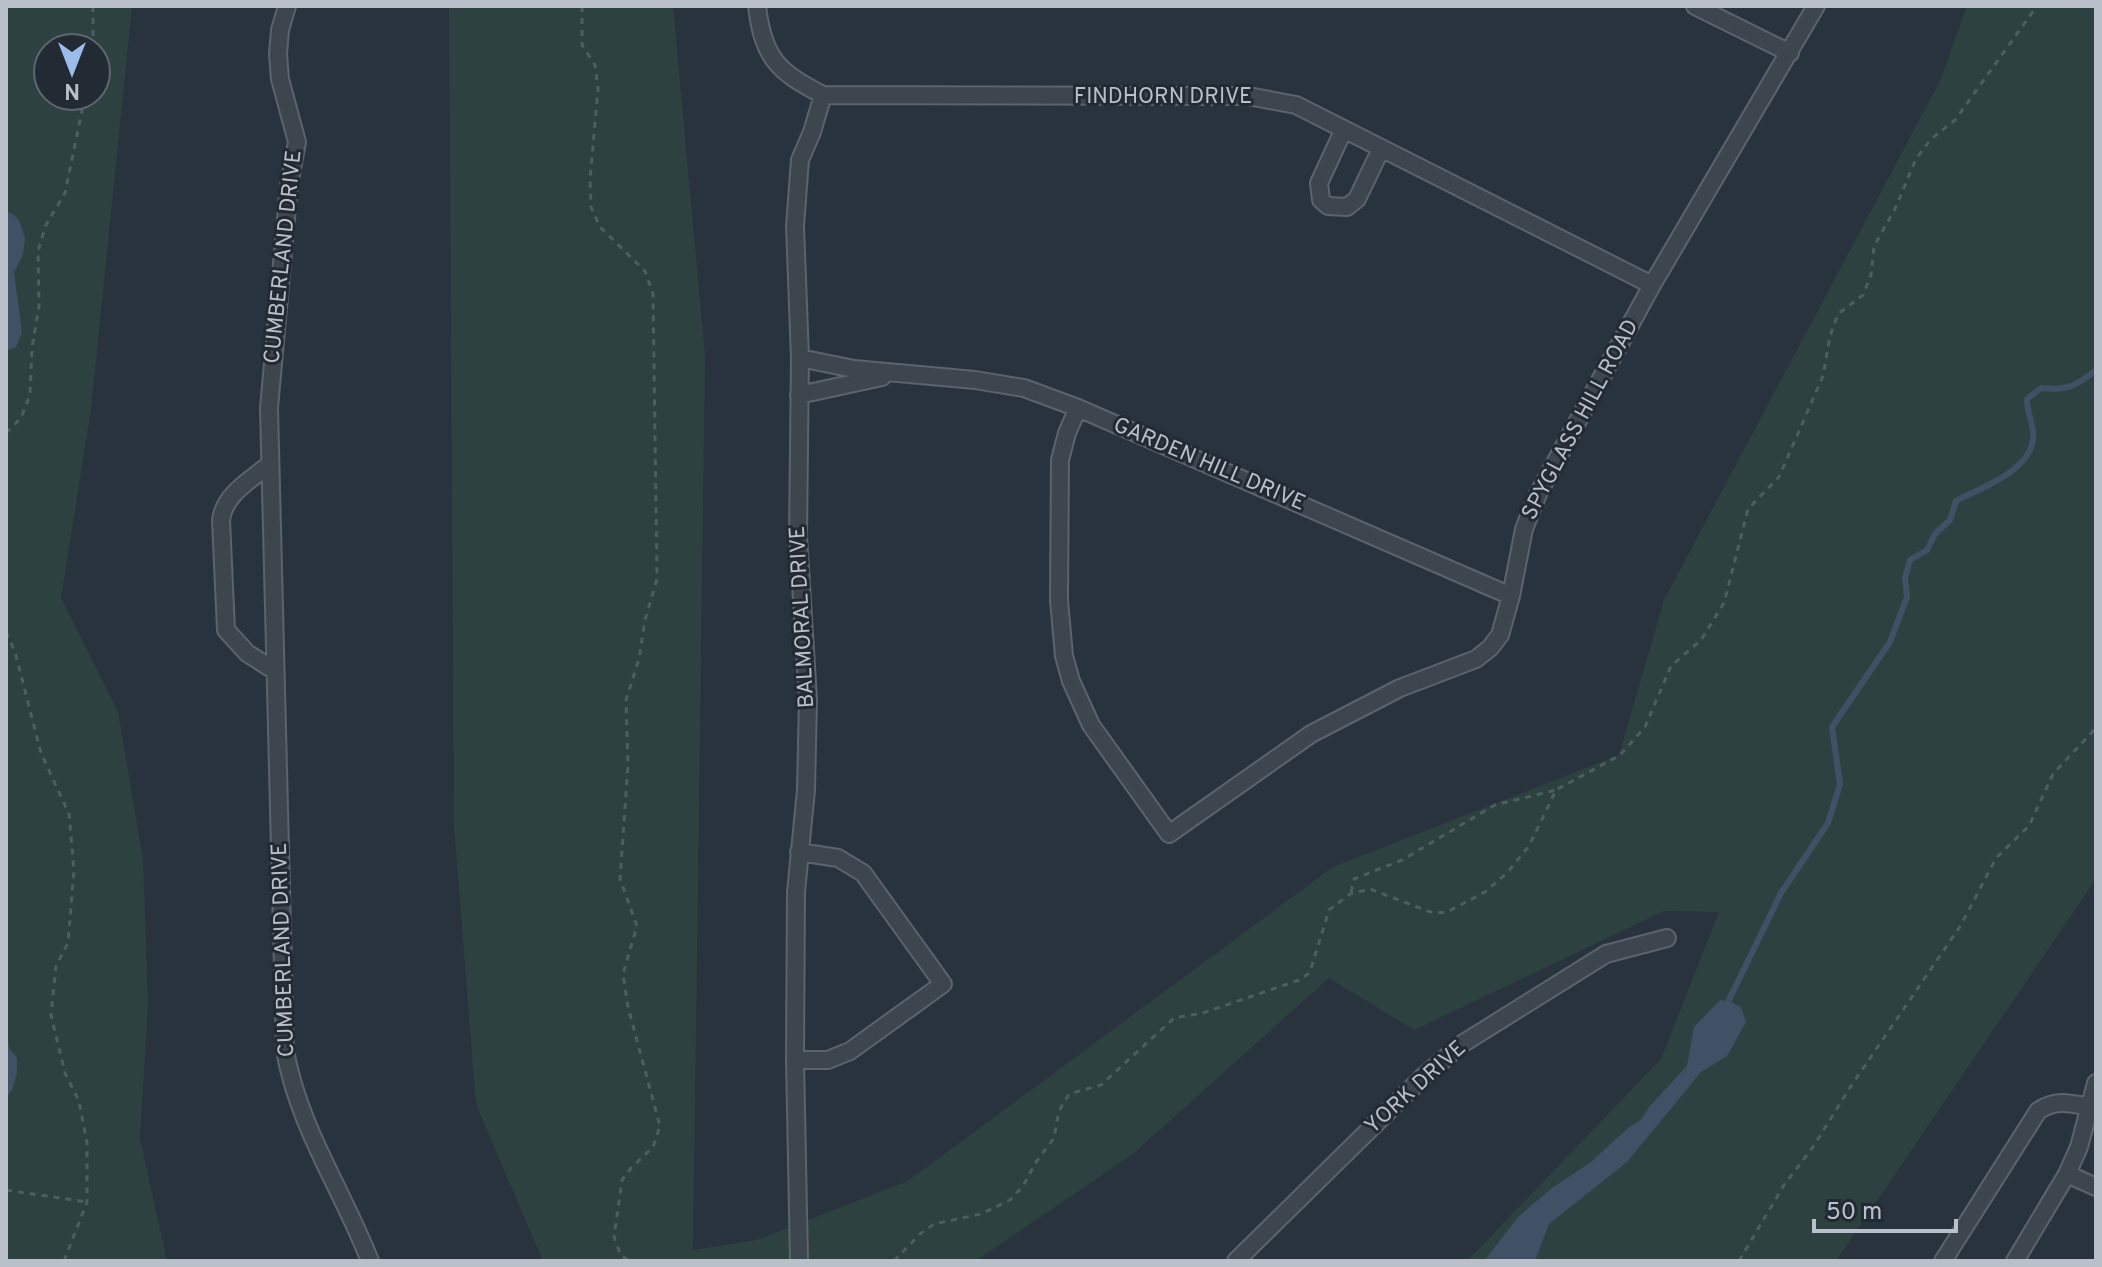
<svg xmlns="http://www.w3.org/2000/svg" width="2102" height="1267" viewBox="0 0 2102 1267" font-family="Overpass,sans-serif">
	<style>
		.green { fill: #2e4141; fill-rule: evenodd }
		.water { fill: #415165 }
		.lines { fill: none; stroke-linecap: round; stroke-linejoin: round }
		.stream { stroke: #415165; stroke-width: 6 }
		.minor-casing { stroke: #5b636c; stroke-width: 20 }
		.path { stroke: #4d5e60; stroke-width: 3; stroke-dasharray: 6 6; stroke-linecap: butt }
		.minor { stroke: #3d454f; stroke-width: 16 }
		.labels { text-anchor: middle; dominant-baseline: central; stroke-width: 6; stroke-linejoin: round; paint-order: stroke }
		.street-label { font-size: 22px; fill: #bac0c9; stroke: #222a34 }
	</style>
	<rect width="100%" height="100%" fill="#29333e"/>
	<path class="green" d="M6,6H132L91,409L61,598L118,712L143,859L148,1004L140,1139L167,1261H6ZM48,48H96V96H48Z
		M449,6H673L705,357L693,1250L757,1240L908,1181L1333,867L1619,755L1664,600L1940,81L1967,6H2096V879L1836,1261H1467L1661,1059L1719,912L1664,911L1414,1030L1329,978L1134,1153L976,1261H543L476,1104L454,826Z"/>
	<path class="water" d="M6,212L11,213L19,220L25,238L23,255L14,272L22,332L16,347L6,351Z
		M1720,1000L1731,1002L1741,1007L1746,1022L1727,1056L1701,1072L1627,1162L1549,1224L1535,1261H1484L1519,1216L1552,1188L1591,1162L1628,1128L1641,1120L1649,1107L1687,1066L1694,1027Z
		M6,1026L9,1048L17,1058V1073L12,1090L6,1098Z"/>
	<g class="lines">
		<path class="stream" d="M1725,1008L1781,893L1828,823L1840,784L1832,727L1890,642L1907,597L1905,578L1910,560L1927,550L1935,534L1950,520L1956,501C1983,487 2038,469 2033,430C2031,419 2027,411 2027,399L2041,388C2067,391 2076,386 2096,370"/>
		<g class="minor-casing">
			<path id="minor" d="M287,6L280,30L278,54L280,79L297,142L289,185L269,408L285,1050C298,1126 342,1189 370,1261
				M757,6C763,58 778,72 823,95L812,132L800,160L795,226L800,358L798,536L808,699L806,790L796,892L795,1060L799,1261
				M1695,6L1790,53
				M823,95L1248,96L1296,105L1652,285
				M1344,129L1319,183L1321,200L1328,206L1347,207L1357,199L1381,149
				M800,358L854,369L975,380L1024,388L1078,408L1511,596
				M799,395L882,377
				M1078,408L1067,433L1060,460L1059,600L1064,656L1071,681L1091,725L1169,834L1311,734L1400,688L1476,659L1490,648L1500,635L1511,596L1524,529L1538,494L1652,285L1816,6
				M270,464C252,479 224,494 221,520L226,630L247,653L275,671
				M795,1060H828L850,1051L943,984L863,873L838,858L799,852
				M2067,1174L2096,1187
				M1236,1261L1424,1076L1462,1044L1606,954L1667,938
				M1943,1261L2038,1111C2055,1099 2070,1103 2089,1107
				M2015,1261L2067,1174L2079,1147L2096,1083"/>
		</g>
		<path class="path" d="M93,6V48
			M582,6V45L595,65L598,89L590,179L591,207L600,227L645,271L653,294L657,579L645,620L639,659L626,700L628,765L620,879L637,926L623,974L628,1007L660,1126L653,1147L631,1168L622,1180L614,1237L621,1256L631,1261
			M6,433L21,418L30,395L32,348L39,306L38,251L46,225L65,193L85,96
			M6,632L15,652L41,753L69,814L74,870L68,943L56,966L51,1015L65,1073L79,1101L87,1143V1202L64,1261
			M1351,892L1354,879L1402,860L1495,805L1556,790
			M6,1190L87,1202
			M894,1261L920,1234L934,1224L981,1214L1010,1200L1023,1186L1036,1162L1054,1138L1059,1111L1069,1094L1101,1085L1174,1018L1203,1013L1302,979L1310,972L1329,910L1350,894L1370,889L1433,913L1447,912L1485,892L1507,873L1529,846L1556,790L1620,755L1645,727L1671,666L1701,640L1724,603L1748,509L1779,477L1823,376L1830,336L1838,314L1863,295L1871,275L1874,246L1895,209L1916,159L1931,139L1955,120L2037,6
			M1739,1261L1784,1185L1813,1147L1851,1086L1961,925L1996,858L2029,826L2053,774L2096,728"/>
		<use href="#minor" class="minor"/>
	</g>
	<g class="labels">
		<g class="street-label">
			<text x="1163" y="97">FINDHORN DRIVE</text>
			<text transform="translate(284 257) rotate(-84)">CUMBERLAND DRIVE</text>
			<text transform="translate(1581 420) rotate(-62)">SPYGLASS HILL ROAD</text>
			<text transform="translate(1209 465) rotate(23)">GARDEN HILL DRIVE</text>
			<text transform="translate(803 617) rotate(-93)">BALMORAL DRIVE</text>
			<text transform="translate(284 950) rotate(-92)">CUMBERLAND DRIVE</text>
			<text transform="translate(1416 1088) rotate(-42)">YORK DRIVE</text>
		</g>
	</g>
	<rect width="2102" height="1267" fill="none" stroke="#bac0c9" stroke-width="16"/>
	<g transform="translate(72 72) rotate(180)"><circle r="38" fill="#222a34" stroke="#5f6670" stroke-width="2"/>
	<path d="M0-6L14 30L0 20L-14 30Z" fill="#9cbcec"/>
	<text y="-12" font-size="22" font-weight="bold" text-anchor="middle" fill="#bac0c9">N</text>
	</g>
	<path d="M1814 1219v12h142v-12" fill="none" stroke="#bac0c9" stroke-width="4"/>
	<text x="1826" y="1219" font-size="24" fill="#bac0c9" stroke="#222a34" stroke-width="6" paint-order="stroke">50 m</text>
</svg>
